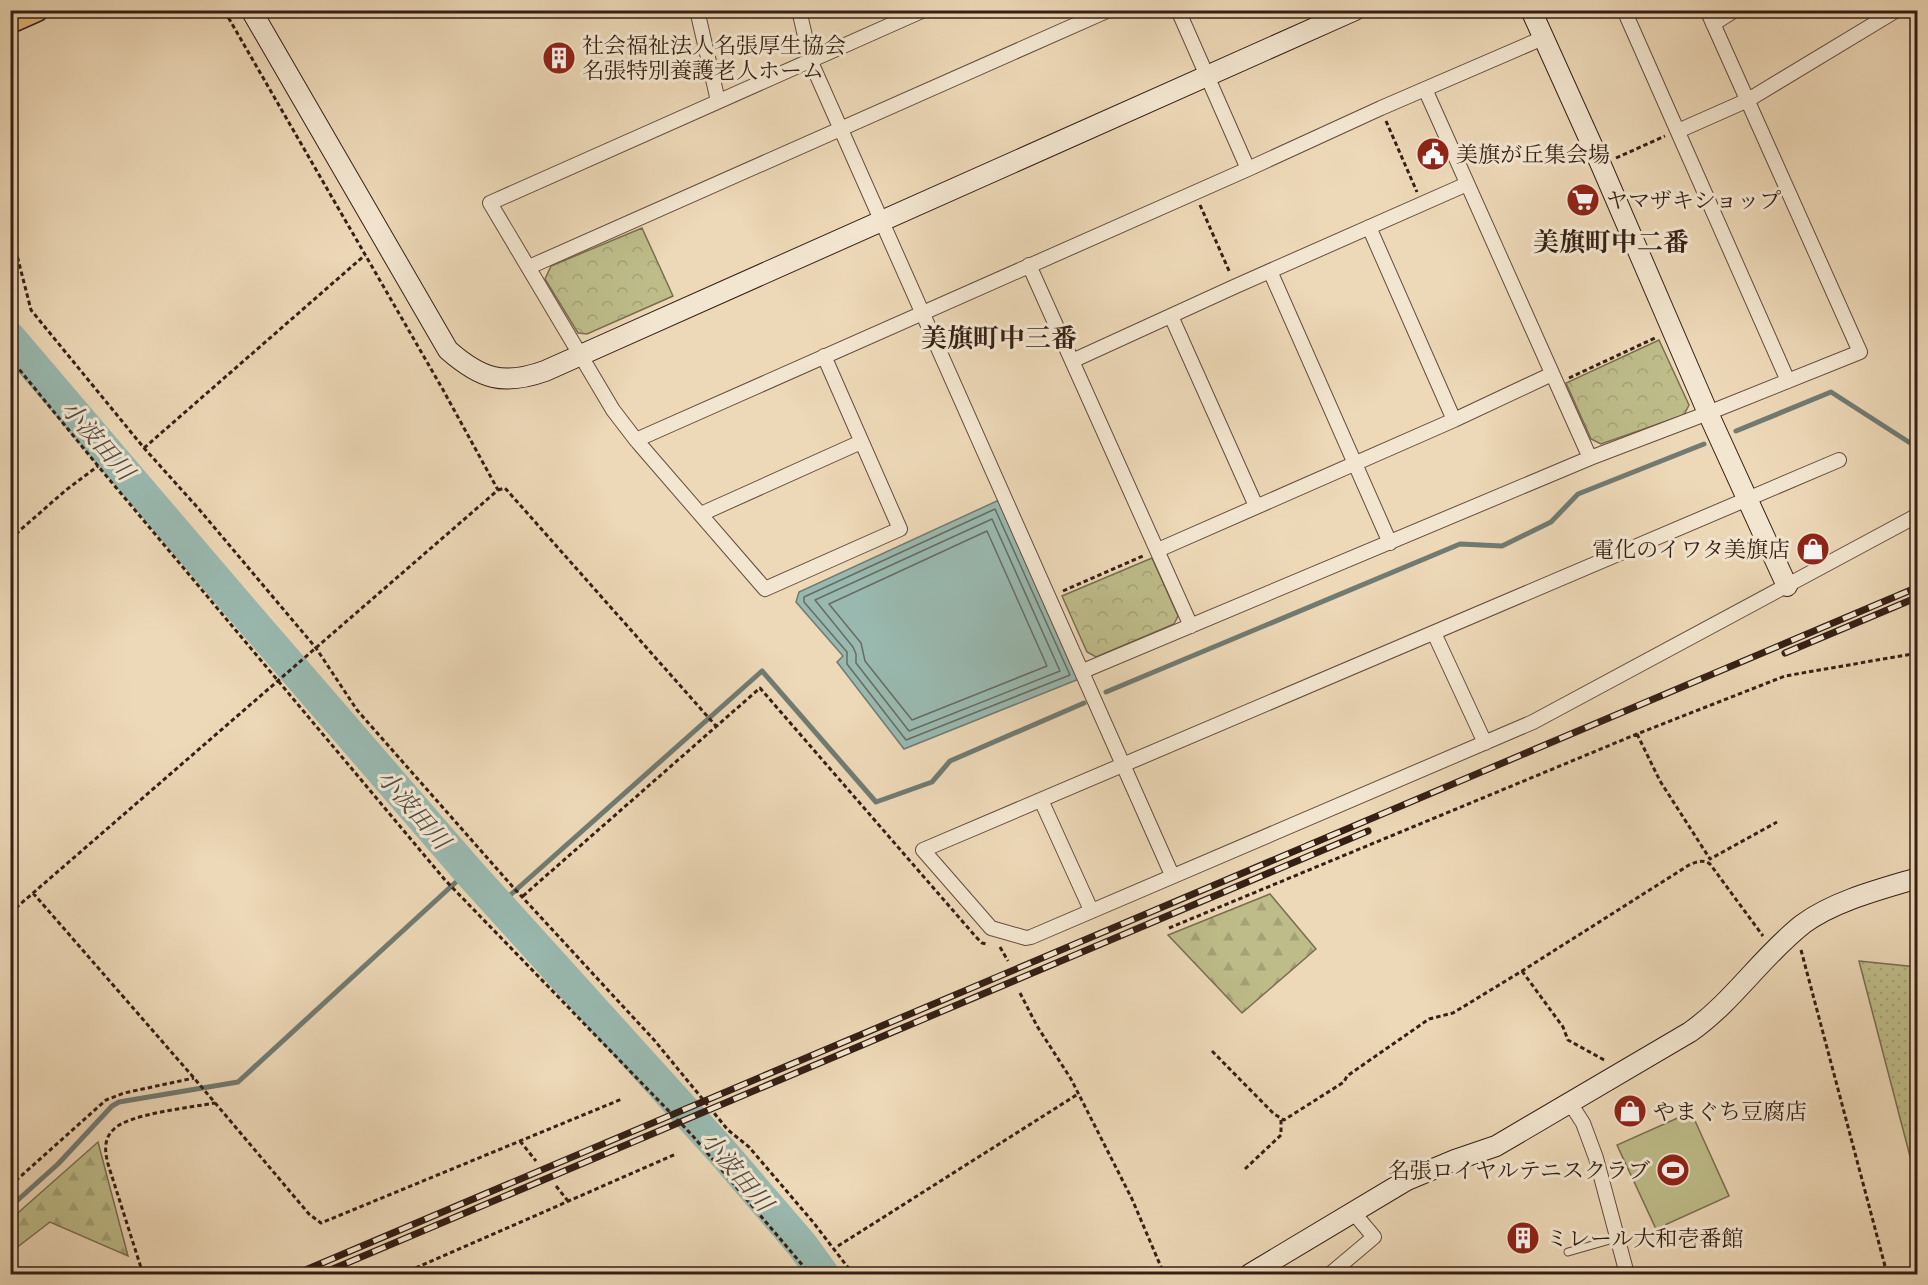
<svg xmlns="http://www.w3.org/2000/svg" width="1928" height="1285" viewBox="0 0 1928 1285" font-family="'EB Garamond','Noto Serif JP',serif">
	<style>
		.grass { fill: url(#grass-dots); stroke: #7a6e50; stroke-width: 1.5 }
		.forest { fill: url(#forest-firs); stroke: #7a6e50; stroke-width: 1.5 }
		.park { fill: url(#park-crowns); stroke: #7a6e50; stroke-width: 1.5 }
		.pitch { fill: #bebd8a; stroke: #7a6e50; stroke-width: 1.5 }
		.water { fill: #99b9b0; stroke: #717b72; stroke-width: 1.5 }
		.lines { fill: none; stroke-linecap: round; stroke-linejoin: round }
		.shore { stroke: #676c62; stroke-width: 1.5 }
		.stream { stroke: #717b72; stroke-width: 5 }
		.river { stroke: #99b9b0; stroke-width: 32 }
		.lane-casing { stroke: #634d3e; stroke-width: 9 }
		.street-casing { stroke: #634d3e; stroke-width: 16 }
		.secondary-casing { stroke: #351f15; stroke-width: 22 }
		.primary-casing { stroke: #351f15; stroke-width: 25 }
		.path { stroke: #351f15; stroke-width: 3; stroke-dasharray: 4.5 3; stroke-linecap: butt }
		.lane { stroke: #f3e6d0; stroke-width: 7 }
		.street { stroke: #f3e6d0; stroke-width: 14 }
		.secondary { stroke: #f3e6d0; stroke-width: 20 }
		.primary { stroke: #e6bc7c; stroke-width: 22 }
		.rail-casing { stroke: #351f15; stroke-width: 7 }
		.rail { stroke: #f3e6d0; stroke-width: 4.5; stroke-dasharray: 14; stroke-linecap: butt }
		.labels { text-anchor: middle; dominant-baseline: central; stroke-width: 6; stroke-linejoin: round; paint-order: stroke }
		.poi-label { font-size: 22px; fill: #351f15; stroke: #f3e6d0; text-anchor: start }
		.water-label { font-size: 24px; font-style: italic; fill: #534d44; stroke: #f3e6d0 }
		.quarter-label { font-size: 26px; font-weight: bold; fill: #351f15; stroke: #f3e6d0 }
	</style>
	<defs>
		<pattern id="grass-dots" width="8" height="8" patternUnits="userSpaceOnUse" patternTransform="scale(1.5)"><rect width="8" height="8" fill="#bebd8a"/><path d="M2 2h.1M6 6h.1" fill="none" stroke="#a4a276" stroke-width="1.8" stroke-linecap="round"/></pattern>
		<pattern id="forest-firs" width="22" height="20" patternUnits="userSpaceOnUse" patternTransform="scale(1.5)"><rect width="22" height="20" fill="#bebd8a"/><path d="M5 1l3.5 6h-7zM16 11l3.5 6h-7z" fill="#a4a276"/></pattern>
		<pattern id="park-crowns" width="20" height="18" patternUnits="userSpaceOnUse" patternTransform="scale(1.5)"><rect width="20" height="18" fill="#bebd8a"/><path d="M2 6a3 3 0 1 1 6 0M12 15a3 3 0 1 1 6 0" fill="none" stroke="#a4a276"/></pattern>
	</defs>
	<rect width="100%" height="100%" fill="#edd8b7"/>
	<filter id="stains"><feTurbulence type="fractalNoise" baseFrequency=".00333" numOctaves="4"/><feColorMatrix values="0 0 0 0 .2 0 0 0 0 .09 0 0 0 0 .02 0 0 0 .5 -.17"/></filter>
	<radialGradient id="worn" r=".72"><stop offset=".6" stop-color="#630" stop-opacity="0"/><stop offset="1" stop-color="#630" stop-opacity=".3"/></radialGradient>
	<path class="grass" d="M1859,961L1917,967V1183Z"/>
	<path class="forest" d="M1270,894L1316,949L1242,1013L1168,935Z
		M98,1142L128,1256L50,1222L11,1252V1219Z"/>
	<path class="park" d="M642,228L673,296L587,334L578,333L545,279L551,266Z
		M1659,340L1689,405L1684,415L1601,444L1591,439L1566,383Z
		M1152,558L1178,616L1174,624L1096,657L1087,652L1062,596Z"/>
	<path class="pitch" d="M1691,1112L1729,1196L1656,1229L1617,1145Z"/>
	<path class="water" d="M999,500L1079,679L904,749L837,662L843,656L796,602L799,592Z"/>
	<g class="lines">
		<path class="shore" d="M995,509L1070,675L906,740L847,664V652L804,602V597Z
			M992,519L1060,671L909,731L856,663V654L853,647L815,600Z
			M987,531L1047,666L912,720L865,661L861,643L829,604Z"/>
		<path class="stream" d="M1736,431L1831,392L1918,448
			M1106,692L1460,544L1502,546L1551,522L1578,494L1704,444
			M499,905L762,671L876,802L932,782L950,761L1084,703
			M10,1207L58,1164L112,1106L119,1102L238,1082L468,871"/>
		<path class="river" d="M10,338L238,605L468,871L724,1154L802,1245L823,1274"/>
		<g class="lane-casing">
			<path id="lane" d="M1568,1252L1617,1238"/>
		</g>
		<g class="street-casing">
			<path id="street" d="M697,10L718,101
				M799,10L811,62L1172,875
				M1178,10L1248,169
				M1624,10L1788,381
				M1713,24L1735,10
				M1425,89L1590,458
				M1678,131L1748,100L1897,10
				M1369,227L1454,420
				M1029,265L1072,361
				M529,267L1109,10
				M1270,271L1390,543
				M1171,316L1256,506
				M824,356L900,529L765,589L636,440L613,410L490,203L924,10
				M636,440L1248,169L1381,108L1543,38
				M1839,460L923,850L991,928L1026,938L1031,937L1533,722L1918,515
				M701,514L861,442
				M1158,550L1454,420L1552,374
				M1191,626L1072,361L1236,286L1467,184
				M1434,633L1485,743
				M1083,671L1590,458L1708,413L1860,352L1707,10
				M1041,800L1091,910
				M1570,1103L1583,1123L1596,1158L1627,1274
				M1330,1274L1374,1237L1353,1212"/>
		</g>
		<g class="secondary-casing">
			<path id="secondary" d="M251,10L448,350C481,379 503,386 545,371L1355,10
				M1531,10L1601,165L1708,413L1787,586
				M1250,1274L1407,1180L1455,1160L1496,1146L1690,1032C1733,1002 1762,956 1803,924C1834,901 1881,889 1918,878"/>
		</g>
		<g class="primary-casing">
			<path id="primary" d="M10,22L37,10"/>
		</g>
		<path class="path" d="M1386,121L1417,192
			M1616,158L1665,136
			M1200,205L1230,273
			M10,228L31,310L144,448L198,508L316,648L357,710L512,886L655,1041L728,1130L749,1147L813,1222L853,1274
			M10,358L98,466L445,880L692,1135L810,1274
			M1569,378L1655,338
			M144,448L365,255
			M498,490L505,488L716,726
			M10,539L66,490L98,466
			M1063,591L1145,555
			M1637,734L1660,781L1710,859L1777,822
			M33,893L194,1078L309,1214L321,1223L622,1099
			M523,896L760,688L976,937L982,943L987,944
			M10,913L498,490L442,388L224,10
			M1169,928L1637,734L1785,676L1912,654
			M1000,947L1008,961
			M1801,950L1885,1266L1890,1274
			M1522,971L1563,1027L1568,1040L1606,1061
			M1020,993L1037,1026L1071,1079L1132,1199L1164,1274
			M1212,1051L1274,1114L1284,1120L1344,1082L1347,1076L1429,1019L1453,1013L1522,971L1689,865C1696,862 1703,859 1710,864L1763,936
			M520,1141L536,1161
			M1245,1169L1281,1135V1119
			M10,1186L106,1100L124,1093L194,1078
			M556,1186L568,1201
			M838,1246L1078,1094
			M419,1268L422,1274
			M143,1274L108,1164C105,1152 103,1139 114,1129C128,1114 193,1107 215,1103
			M402,1274L676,1154"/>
		<use href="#lane" class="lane"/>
		<use href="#street" class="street"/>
		<use href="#secondary" class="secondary"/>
		<use href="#primary" class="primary"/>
		<g class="rail-casing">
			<path id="rail" d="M1785,653L1918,597
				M296,1274L1918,587
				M321,1274L1368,831"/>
		</g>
		<use href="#rail" class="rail"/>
	</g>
	<defs>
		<g id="building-disc" transform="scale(1.725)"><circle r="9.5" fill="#8f2418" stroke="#f3e6d0"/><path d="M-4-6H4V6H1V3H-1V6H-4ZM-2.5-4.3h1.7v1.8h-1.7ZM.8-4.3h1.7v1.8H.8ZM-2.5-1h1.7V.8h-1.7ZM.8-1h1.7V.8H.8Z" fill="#fff"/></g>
		<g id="civic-disc" transform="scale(1.725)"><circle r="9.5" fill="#8f2418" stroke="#f3e6d0"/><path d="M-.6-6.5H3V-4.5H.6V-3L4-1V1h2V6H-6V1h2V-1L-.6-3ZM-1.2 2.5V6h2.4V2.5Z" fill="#fff"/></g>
		<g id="supermarket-disc" transform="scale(1.725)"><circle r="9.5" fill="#8f2418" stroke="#f3e6d0"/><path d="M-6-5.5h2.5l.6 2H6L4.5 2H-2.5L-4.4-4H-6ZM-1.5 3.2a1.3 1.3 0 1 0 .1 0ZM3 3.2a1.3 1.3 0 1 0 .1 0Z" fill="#fff"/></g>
		<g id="shop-disc" transform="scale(1.725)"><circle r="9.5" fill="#8f2418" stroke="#f3e6d0"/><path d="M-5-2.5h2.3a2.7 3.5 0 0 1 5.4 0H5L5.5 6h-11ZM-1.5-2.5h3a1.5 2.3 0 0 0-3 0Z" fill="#fff"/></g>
		<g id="stadium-disc" transform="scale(1.725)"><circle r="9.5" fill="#8f2418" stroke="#f3e6d0"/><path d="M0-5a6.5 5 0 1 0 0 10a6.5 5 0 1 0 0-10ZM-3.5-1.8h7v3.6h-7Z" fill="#fff"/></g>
	</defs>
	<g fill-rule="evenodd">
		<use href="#building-disc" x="559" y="58"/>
		<use href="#civic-disc" x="1433" y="154"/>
		<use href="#supermarket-disc" x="1583" y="200"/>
		<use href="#shop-disc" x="1813" y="549"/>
		<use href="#shop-disc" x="1630" y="1111"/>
		<use href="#stadium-disc" x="1673" y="1170"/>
		<use href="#building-disc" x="1523" y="1238"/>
	</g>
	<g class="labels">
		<g class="poi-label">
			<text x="582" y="45">社会福祉法人名張厚生協会<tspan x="582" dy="25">名張特別養護老人ホーム</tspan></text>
			<text x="1456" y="154">美旗が丘集会場</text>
			<text x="1606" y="200">ヤマザキショップ</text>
			<text x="1790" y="549" text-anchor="end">電化のイワタ美旗店</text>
			<text x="1653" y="1111">やまぐち豆腐店</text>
			<text x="1650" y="1170" text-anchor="end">名張ロイヤルテニスクラブ</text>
			<text x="1546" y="1238">ミレール大和壱番館</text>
		</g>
		<g class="water-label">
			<text transform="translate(98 440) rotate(49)">小波田川</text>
			<text transform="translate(414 809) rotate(49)">小波田川</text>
			<text transform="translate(737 1171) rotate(50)">小波田川</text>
		</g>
		<g class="quarter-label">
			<text x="1611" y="242">美旗町中二番</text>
			<text x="999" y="338">美旗町中三番</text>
		</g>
	</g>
	<rect width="1928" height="1285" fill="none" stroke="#edd8b7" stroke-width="36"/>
	<rect x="12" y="12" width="1904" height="1261" fill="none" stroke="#351f15" stroke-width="3"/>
	<rect x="18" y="18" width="1892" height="1249" fill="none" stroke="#351f15" stroke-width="1.5"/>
	<rect width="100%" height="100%" filter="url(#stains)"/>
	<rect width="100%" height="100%" fill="url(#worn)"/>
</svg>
